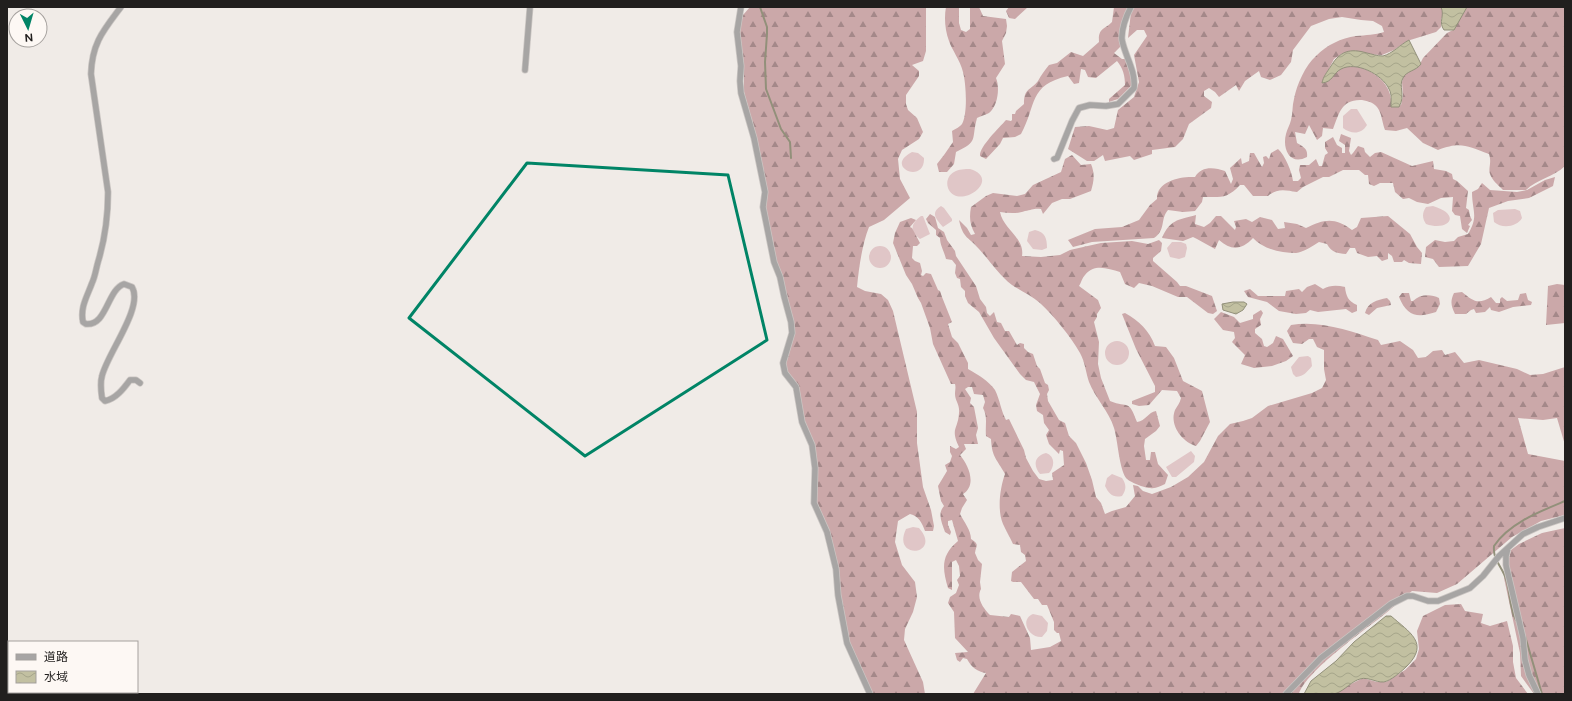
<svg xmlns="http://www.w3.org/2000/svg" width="1572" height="701" viewBox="0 0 1572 701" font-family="Figtree,'Noto Sans JP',sans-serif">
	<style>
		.grass { fill: #e0c6c7 }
		.forest { fill: url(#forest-firs); fill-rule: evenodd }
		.water { fill: url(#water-waves); stroke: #92907a }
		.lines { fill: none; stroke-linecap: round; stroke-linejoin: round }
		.stream { stroke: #92907a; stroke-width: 2 }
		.minor-casing { stroke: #cbc6c3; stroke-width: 7 }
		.minor { stroke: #a7a5a4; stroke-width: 5.5 }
		.marked { fill: none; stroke: #008466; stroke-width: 3; stroke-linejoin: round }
	</style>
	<defs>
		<pattern id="forest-firs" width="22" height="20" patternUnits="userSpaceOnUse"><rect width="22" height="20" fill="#cba8a9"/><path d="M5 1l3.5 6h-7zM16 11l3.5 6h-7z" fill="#a48889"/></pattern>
		<pattern id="water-waves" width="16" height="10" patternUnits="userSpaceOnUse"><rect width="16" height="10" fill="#c2c0a1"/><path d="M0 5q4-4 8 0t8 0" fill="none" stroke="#a6a58a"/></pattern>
	</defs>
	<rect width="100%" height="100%" fill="#f0ebe7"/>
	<path class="grass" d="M1351,109H1357L1367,125C1361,135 1351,134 1343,128V116Z
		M912,152L918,153L924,158C925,185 883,167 912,152Z
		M970,169C999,178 969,203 954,195C945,190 945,177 954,172C959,169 965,169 970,169Z
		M941,206L944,208L952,219V221L943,227C936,219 930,213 941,206Z
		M1433,206C1463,215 1448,232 1426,224C1422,218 1422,213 1426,207Z
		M1515,209L1520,211L1522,218C1517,227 1502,229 1494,222L1493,213L1498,210Z
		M921,216H923L930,234L920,239C909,230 911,224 921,216Z
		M1035,230C1045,232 1047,238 1047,248L1042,250L1033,249L1027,241L1029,232Z
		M1172,242H1181L1186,244L1187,248L1185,257L1179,259L1170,257L1167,248Z
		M869 257a11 11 0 1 1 22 0a11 11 0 1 1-22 0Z
		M1105 353a12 12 0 1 1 24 0a12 12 0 1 1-24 0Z
		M1308,356L1311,358L1312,366C1307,372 1304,376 1296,377L1293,374L1291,367L1299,357Z
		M1191,451L1195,456L1194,462L1176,477H1172L1166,467Z
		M1046,453C1055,456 1055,466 1049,473L1040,474C1033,466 1034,456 1046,453Z
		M1112,474L1122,478C1126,484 1127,489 1122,496C1113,498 1109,494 1105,486L1107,478Z
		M913,527L919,528C943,555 891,561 906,529Z
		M1033,614L1042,616L1048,623L1047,631L1042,637C1029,638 1019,620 1033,614Z"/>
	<path class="forest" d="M750,7H926V51L923,61L912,65L919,71V76L906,95V104L908,110L917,118L923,132L919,139L902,150L898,159L900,179L910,198L884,220L869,227C862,245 859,267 857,287L865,291L881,294L888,300L893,311L917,412V443L923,487L931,510L934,526L933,531H925C922,523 919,516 910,514L898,521L895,542L902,565L915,582L917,597L913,612L905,629L904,640L923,682L925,694H872L848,641L841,598L838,570L816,505L814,445L804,420L785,363L794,336V325L777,264L765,206L756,136L744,92V70L739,32L743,15Z
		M946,7H959V23L961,30L966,32L970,29V7H979L983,16L1006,19L1007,26L1006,33L1002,41L1005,64L996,78C1000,87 998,106 989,113C986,115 980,116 977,118C971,140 979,141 956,152L954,164L947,172H939L937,164L944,155L953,142L952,131C955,129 960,127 962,124C968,114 966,83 963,72C960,60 952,50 949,41C945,30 944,18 946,7Z
		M1009,7H1028L1015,19L1009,18L1006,11Z
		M1114,7H1129L1120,47L1114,53L1122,59H1125L1132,79V85L1118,99L1109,102V99L1125,85C1125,76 1123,68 1117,61L1096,78L1088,77L1085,70L1081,69L1079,83L1074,84L1068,76C1028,85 1037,105 1021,134L1015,137L1003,138L1000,144L986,159L980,156C979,147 999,128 1006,120L1011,121L1012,120V114H1015L1016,111L1024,104C1024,88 1030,91 1038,81C1041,75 1045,70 1049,65L1057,63L1071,52L1083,56L1099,42C1098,28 1104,30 1112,22Z
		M1135,7H1442L1445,12L1441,19V27L1436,32L1407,41L1394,50L1382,55L1343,53L1334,59L1322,82L1324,83C1332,79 1334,72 1340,69C1356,60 1381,74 1388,89C1391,95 1391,101 1392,107L1401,105L1403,95L1402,82L1404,74L1419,66L1423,58L1447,33L1453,30L1466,7H1565V166C1554,177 1537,179 1526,190H1503C1498,185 1492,180 1490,174C1488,168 1492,163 1489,154C1467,146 1461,141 1438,150L1423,143L1407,128L1396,131L1385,130C1382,123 1382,113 1377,107C1373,102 1365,100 1360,100C1341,100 1339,114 1333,129L1323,128L1322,136L1317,140L1309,125L1305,134L1295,132L1297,143C1304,147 1308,149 1307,157C1290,166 1282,149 1286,134C1287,129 1290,125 1291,120C1293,113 1292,106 1294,99C1297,84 1305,66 1316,56C1327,45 1341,38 1356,36C1366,35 1375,35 1384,32L1382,26L1373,21L1361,20L1342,17L1329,19L1311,26L1293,50L1291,62L1281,75L1270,80L1261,77L1259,71L1245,81L1239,91L1236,85L1219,97L1215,92L1209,88L1204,91V96L1212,102L1211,108L1189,124L1183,139L1175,147L1152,150V154L1134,160L1130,156L1105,161L1103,155L1094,161H1087L1068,149L1075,127L1089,126L1107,130L1114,128L1118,110L1134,97L1139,82L1134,55L1147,36L1144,30H1137L1128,38L1131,12Z
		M1341,134L1351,138L1349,151L1351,155L1353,153L1358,146L1364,148L1365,152L1370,157L1375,153L1381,152L1412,166L1433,161L1434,169L1446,171L1452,174L1453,179L1457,181L1468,191L1466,208L1469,210L1470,216L1472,220L1468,225L1470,226L1467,233L1462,229L1460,216L1455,215L1452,211L1453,197L1441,198L1428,204L1417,202L1409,198L1403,199L1395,192L1393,183H1380L1374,186L1369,184L1368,175H1365L1359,170H1343L1329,177H1323L1303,187L1297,192C1285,190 1277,188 1268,196H1253L1244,185H1240C1227,199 1221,197 1203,197L1202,202L1195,211L1183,212L1168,210C1160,219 1166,230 1154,238L1092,242L1073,247L1068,240L1095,229L1122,227L1139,220L1150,205L1157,199C1156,181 1181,176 1195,177C1201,166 1214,167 1225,171L1231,184L1233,179L1230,168L1241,158L1242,164L1249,161L1250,153H1254L1262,167L1264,163L1263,157L1266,156L1269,159L1271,153L1278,149C1285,155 1292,172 1293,181H1298L1301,178L1299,170L1300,165H1309L1316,159L1319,166H1322L1325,155L1328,153L1325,148V142L1333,137L1337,145L1342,148V153H1345V145L1339,141Z
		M1072,155L1081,165L1091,164C1095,174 1094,181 1091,191L1070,199H1062L1052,203L1043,214L1041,209C1034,208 1032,210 1025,211C1017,214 1008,213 1000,212C1003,229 1025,238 1022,256L1041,257L1060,255L1070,250L1101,243L1132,241L1148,244L1159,240L1162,243L1161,251L1153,258V261L1177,282L1180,286H1186L1212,296L1217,311L1213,314L1208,313L1187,297H1178L1152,286L1139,283L1134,288L1125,284L1120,272C1108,269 1095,263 1085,275C1082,278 1081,283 1079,286L1098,300L1101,308L1097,314V317L1094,322L1099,342L1098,364L1101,378L1110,401C1129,409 1128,398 1137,422C1146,421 1148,412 1156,411L1160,426L1156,431L1145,439L1144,446L1146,460H1150L1151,452H1155L1158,464L1168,475L1165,484C1160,486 1156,489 1150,488C1145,488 1129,482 1126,478C1119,468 1118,441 1114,428C1109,411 1095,398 1089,382C1086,373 1085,362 1080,353C1071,337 1054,316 1040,303C1032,296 1021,291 1012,285C999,275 990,261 979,249C969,237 963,239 959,220L967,228L971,235L975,234C970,225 969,218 971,207L986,196L993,193L1017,196L1025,194L1033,185L1061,172L1065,159Z
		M1555,177L1553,186L1529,198L1508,201L1489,208L1481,244L1468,266L1439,267L1433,259L1425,257L1426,247L1435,240L1445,242L1454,241L1458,237L1468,234C1479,216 1472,211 1472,192L1478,189L1482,183L1490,190L1517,192L1527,190L1545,180Z
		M930,214L935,217L938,228L944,232L947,240L955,251L956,256L976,286L980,299L986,307L987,313L990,316L994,312L997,322L1001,323L1005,331H1009L1017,345L1020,343L1024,344V348L1028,352L1033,354L1037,366L1040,369L1045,383L1048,385L1049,390L1047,394L1048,401L1059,420L1065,423L1069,436L1076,443L1086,463L1092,480L1096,497L1101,503L1105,514L1112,511L1126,507L1135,496L1133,485L1138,486L1143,491L1152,494L1171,487L1188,477L1204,462L1218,436L1230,424L1243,421L1252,418L1268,406L1312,393L1322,388L1326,380L1324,369V350L1317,347L1313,339H1309L1302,344L1293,343L1287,331L1291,325C1320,320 1350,331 1378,340L1381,345L1400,341L1413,350L1418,358L1426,357L1433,351L1442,350L1445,355L1455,352L1464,363L1479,360L1517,369L1530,375L1543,374L1565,367V445L1557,418L1543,420L1518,418L1528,454L1565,461V515L1541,521L1512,537L1457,584L1437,593L1412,591C1403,598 1395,606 1386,613C1366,629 1306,671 1299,694H973L986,673C978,672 971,667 967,659L963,658L960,662L957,660L955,653L968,652L955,638L954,612L948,603L950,597L956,593L959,585L957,580L960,576L959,566L956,560L952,562V590L948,588C942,568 941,555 958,541L952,520L948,521V525L951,532L950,535L945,532C942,523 937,514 944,506L941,501L938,486L947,471L945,465L950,462L952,456L950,452V446L956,449L959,447C950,428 958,430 959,413C960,404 955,401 955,394C955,390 956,388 955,384H951L933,344L930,328L921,303L918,298L912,284L906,275L893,243L895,233L900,222L911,218L916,220L910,227L912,228L920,243L917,246H913L912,258L915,261L920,263L922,271L921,275L923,276L926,273L931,274L938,290L940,291L942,297L952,322L948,324L952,337L958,343L968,363V369C977,374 989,381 995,390C1000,400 1001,411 1006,420L1009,419L1024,450L1026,458L1033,471L1039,479L1046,481L1053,480L1052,473L1064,465L1063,451L1060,450L1059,454L1049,444L1046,435L1049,430L1044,423L1043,415L1037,411L1036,405L1040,394L1034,382L1026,380L1020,374L994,338L979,312L968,303L965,296V291L961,287L960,279L957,278L955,273L956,265L952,260L946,259C944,251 940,245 940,238L936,235V230L928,223L926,219ZM968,387H972L974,394L983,395L985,402L983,408C988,417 985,425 986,436L991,439C992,458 997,459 1005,474C1000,488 997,510 1003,524C1006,531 1010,537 1013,544L1020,545L1021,552L1025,555L1026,561L1012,572L1011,581L1013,582H1021L1034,599H1038L1042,605H1047L1054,622V630L1057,633H1059L1061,641L1050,647L1031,650L1030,638L1020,616L1011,614L1009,617L990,615C983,608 976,598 981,589L980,582L982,564L978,560L975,553C976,545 980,545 971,539C971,530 964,522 960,514L962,508L967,500L963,494C977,485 969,466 960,455L966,449L964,444H978L976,435L978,428L974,407L970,403L971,398L965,389Z
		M1196,215L1195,224L1204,227L1210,223L1216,216H1221L1235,230L1236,227L1234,221L1246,219L1252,222L1260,217L1272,220L1278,229L1285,228L1284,222L1297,224L1306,228C1324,219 1335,217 1352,230L1357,227L1361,218L1388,216L1410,234L1417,247L1422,253L1421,264L1409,263L1404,260L1402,262H1394L1392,256L1388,253V259L1382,261L1377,256L1368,257L1357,253L1355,248H1350L1346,254C1337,253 1332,253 1327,244L1319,242C1313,246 1303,252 1296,253C1281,253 1263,249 1253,238C1242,250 1231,251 1219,240L1215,249L1197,239L1193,237L1183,241L1162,238C1170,220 1177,220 1196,215Z
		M1315,284L1323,289C1330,285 1337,285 1345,287C1346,296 1348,301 1357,305V311L1352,313L1346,309L1318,312L1310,310L1306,313L1296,314L1279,311L1267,302L1248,297L1244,291L1250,289L1258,296H1285L1286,291L1299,289L1302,292L1307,287Z
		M1557,284L1565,285V323L1546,325L1548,286Z
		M1462,292C1473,301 1478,305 1491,297L1496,303H1500V299L1502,297L1507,301L1518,300L1520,294L1526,293L1528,300L1532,302L1531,305L1513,307L1499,312L1491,310L1490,307L1485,312L1476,313L1474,309L1471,310L1466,314H1455C1451,306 1450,301 1454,293Z
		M1402,293H1409L1411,301H1413C1420,294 1431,294 1439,298L1440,304L1436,312C1418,318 1407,317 1399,297Z
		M1387,298L1390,301L1391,305L1377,308L1369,315L1365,313C1368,302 1377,300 1387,298Z
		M1261,310L1263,313L1260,319L1261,325L1255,329V333L1262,339L1264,346L1267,347L1273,343L1276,336L1283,339L1293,356L1286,361L1272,366L1254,368L1241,364L1245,355L1232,342L1235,338L1234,332L1223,330L1214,319L1221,312L1234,317L1240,323L1253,319V315Z
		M1125,313C1139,321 1149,330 1155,346L1166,347L1174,358L1183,381L1202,391L1210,422L1200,441L1196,446C1182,442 1169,425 1175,410C1177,406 1180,403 1181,398L1177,391L1162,390L1149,405L1139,406L1132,404V401L1155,392V386L1136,349L1122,314Z
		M1565,528V694H1534L1521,676L1520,653L1504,578L1511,550L1519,544L1542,533Z
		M1461,604L1465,611L1483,614L1481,623L1490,626L1507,621L1513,646V662L1516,678L1528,694H1331L1363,678L1377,682H1386L1405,670L1416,659L1419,649L1417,631L1423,616L1445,605Z"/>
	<path class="water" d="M1441,7H1467L1454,30H1444C1438,22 1445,16 1441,7Z
		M1409,40L1421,64C1416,71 1406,71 1403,78C1398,86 1406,95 1399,107H1391C1391,101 1392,94 1389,89C1382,74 1356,61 1341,69C1333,73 1333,82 1322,83C1323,77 1327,72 1331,66C1340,51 1350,48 1367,53C1372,54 1377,56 1383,56C1392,54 1401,44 1409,40Z
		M1233,302H1244L1247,304L1243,310L1236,314L1223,310L1222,304Z
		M1386,616H1391C1409,632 1430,643 1407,666C1402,671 1394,678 1387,681C1379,685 1369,676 1360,679C1352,681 1345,690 1337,693C1330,696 1312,694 1304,694L1311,681L1336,661L1354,642Z"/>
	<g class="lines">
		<path class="stream" d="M760,7L767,27V34L765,62L766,89L781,129L790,142L791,158
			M1516,620C1508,606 1511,588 1504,574C1499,563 1493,559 1494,546C1509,523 1541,511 1565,501
			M1525,636L1542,694"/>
		<g class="minor-casing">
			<path id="minor" d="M121,7C103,31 92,43 91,74L108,192C108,216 105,239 98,262C96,269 95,277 92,283C87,297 80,307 83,322L86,324C107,326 107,290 124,284L132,287C144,307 107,354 102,376C100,383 101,391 102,398L105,401C116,399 124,388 130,380H136L140,383
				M741,7L737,32L741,66L740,81L741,93L754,138L765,192L763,207L774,262L780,277L784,296L791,322L792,333L783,363L785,373L796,387L802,422L812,445L815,468L814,503L827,532L836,569L838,595L847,643L870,694
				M525,70L530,7
				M1054,159L1057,158L1072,121L1079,108L1090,105L1106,106L1118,104L1134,88C1136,71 1125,56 1122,40C1121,30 1126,16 1131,7
				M1508,548L1506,556V565L1523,638L1525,660L1529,675L1538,694
				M1286,694L1321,658L1391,604L1407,596H1413L1428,601H1438L1470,588L1483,576L1499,556L1523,534L1538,527L1565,518"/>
		</g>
		<use href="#minor" class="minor"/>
	</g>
	<path class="marked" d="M527,163L728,175L767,340L585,456L409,318Z"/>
	<rect width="1572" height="701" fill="none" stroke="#211f1e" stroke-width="16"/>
	<rect x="8" y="641" width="130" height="52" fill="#fdf8f4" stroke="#a5a19e"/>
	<rect x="16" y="654" width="20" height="6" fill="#a7a5a4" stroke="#a5a19e"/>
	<text x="44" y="661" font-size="12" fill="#211f1e">道路</text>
	<rect x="16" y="671" width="20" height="12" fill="url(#water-waves)" stroke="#a5a19e"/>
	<text x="44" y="681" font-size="12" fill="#211f1e">水域</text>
	<g transform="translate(28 28) rotate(175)"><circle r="19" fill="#fdf8f4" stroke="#a5a19e"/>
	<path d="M0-3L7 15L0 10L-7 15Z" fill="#008466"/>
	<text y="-6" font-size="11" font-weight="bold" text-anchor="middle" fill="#211f1e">N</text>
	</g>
</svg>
